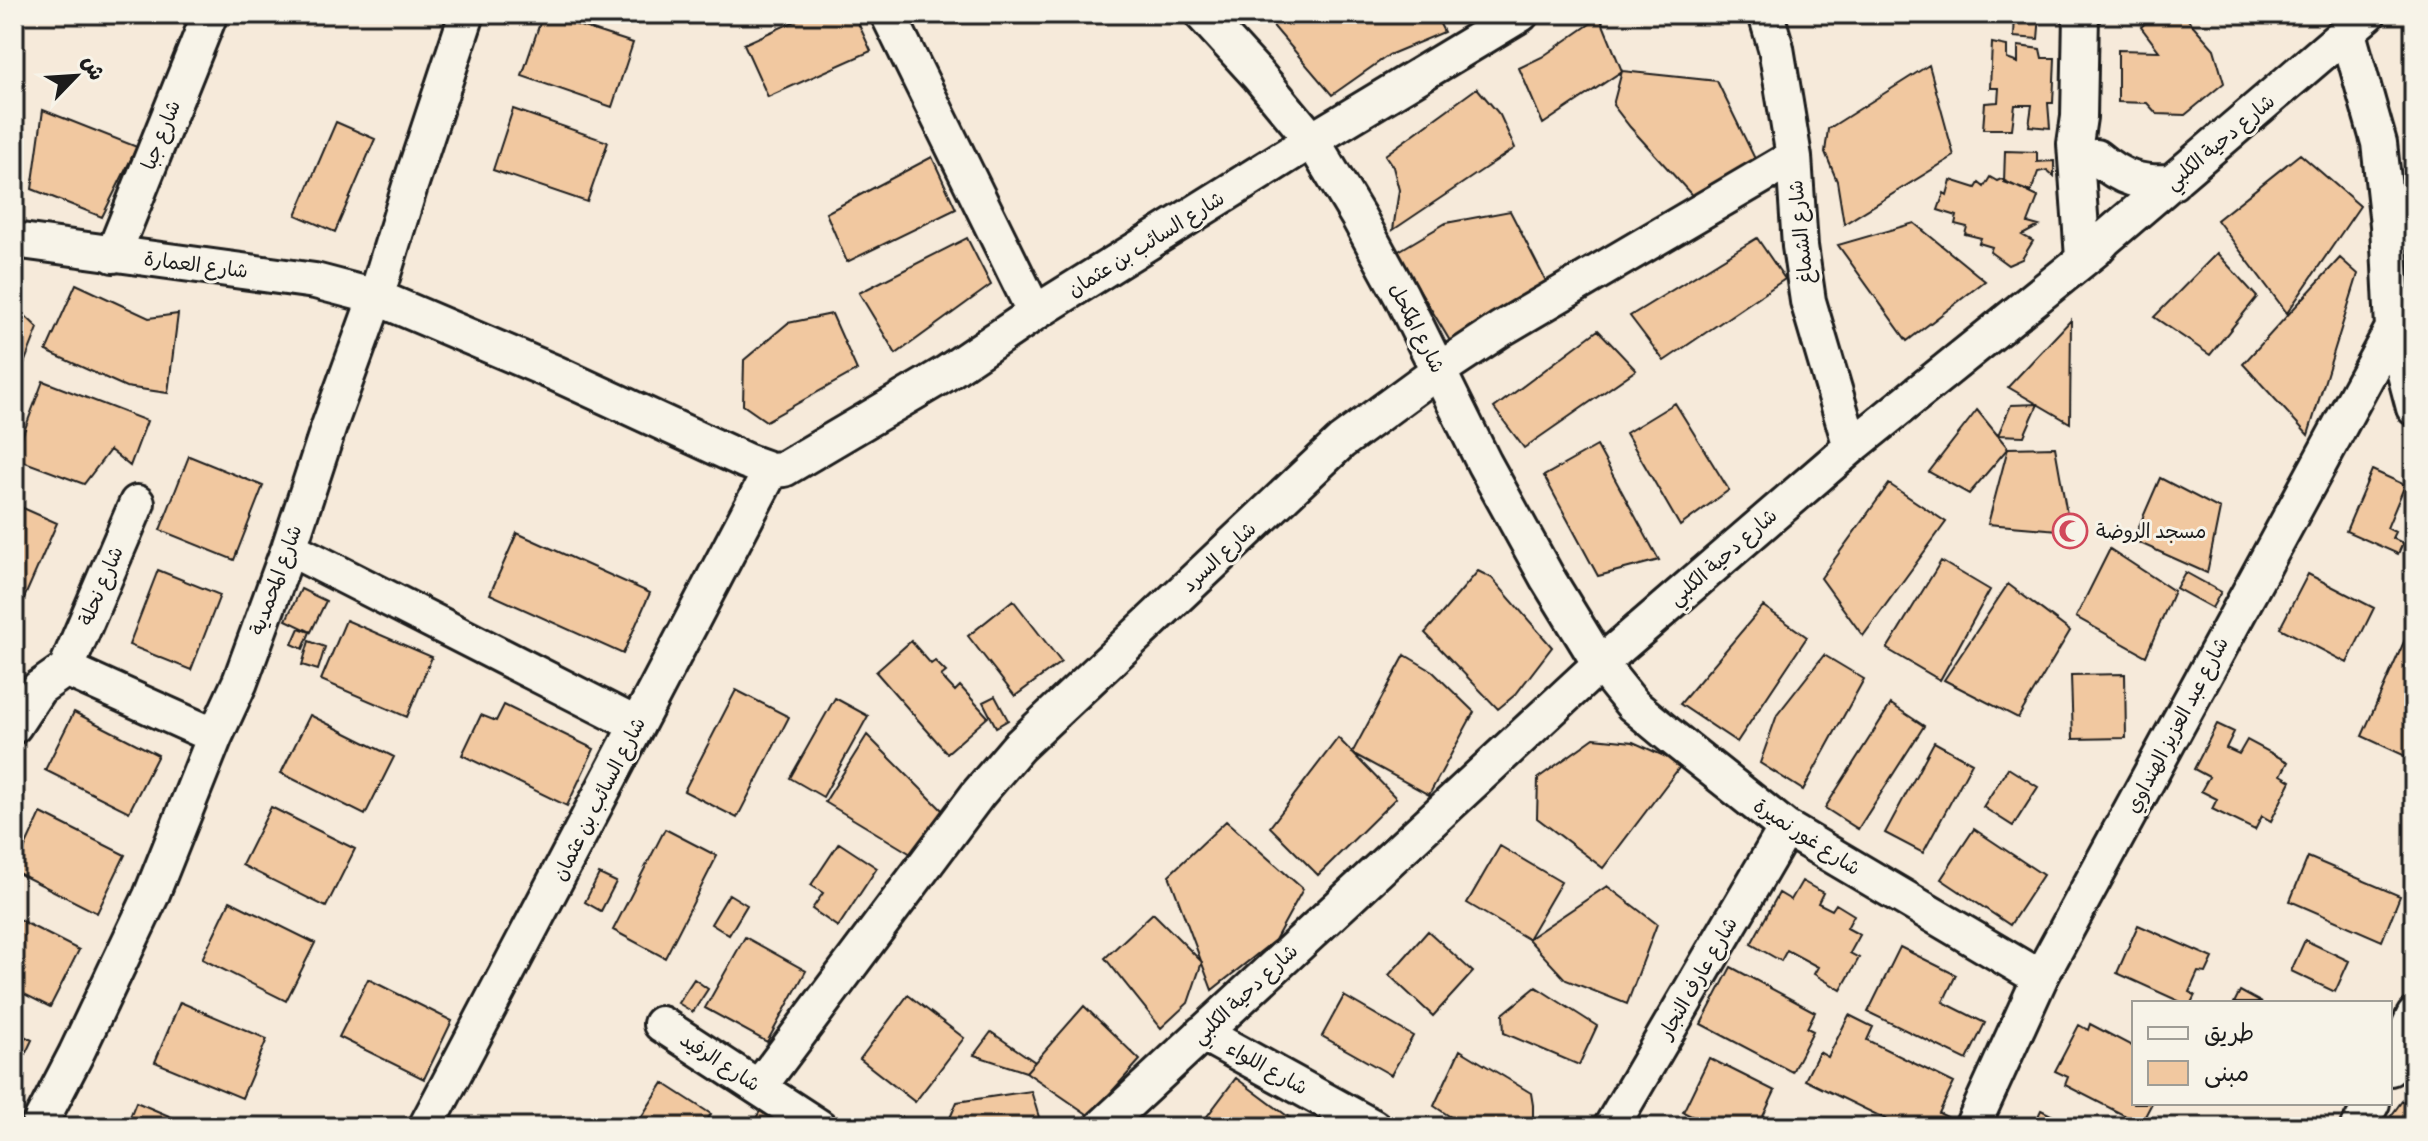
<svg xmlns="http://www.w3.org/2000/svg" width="2428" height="1141" viewBox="0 0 2428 1141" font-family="Pangolin,'Playpen Sans Arabic',sans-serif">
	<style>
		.building { fill: #f1c8a0; stroke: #1c1c1c; stroke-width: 2 }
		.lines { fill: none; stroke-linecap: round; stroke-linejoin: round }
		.minor-casing { stroke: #1c1c1c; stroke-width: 40 }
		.minor { stroke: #f7f3e8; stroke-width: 34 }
		.labels { text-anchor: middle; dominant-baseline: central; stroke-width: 6; stroke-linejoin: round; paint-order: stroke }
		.street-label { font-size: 20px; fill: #1c1c1c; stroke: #f7f3e8 }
		.poi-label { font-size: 20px; fill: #1c1c1c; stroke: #f7f3e8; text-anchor: start }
	</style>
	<rect width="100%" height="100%" fill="#f6eada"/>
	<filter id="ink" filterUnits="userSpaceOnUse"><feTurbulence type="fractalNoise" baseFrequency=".0125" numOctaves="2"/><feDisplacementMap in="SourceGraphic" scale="16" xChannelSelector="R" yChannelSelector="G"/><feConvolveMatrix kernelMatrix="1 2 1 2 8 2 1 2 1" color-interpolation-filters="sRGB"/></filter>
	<g filter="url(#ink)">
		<path class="building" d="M543,14L633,43L612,107L522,76Z
			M811,14H854L871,51L768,97L744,44Z
			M1276,14H1435L1444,32L1389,55L1332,95L1269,21Z
			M2015,14L2040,15L2038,39L2014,37Z
			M2155,14H2183L2214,49L2224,83L2185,115L2157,114L2147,103L2118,102V50L2159,51L2141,27Z
			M1600,17L1622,71L1543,124L1519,68L1542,57Z
			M1992,43L2007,46V59L2018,63V46L2040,49L2042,58H2055L2053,103H2048L2050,128L2029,126L2032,105H2015L2012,129H1983L1985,103L1998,102L1999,88H1990Z
			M1929,65L1954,156L1844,224L1837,181L1825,152L1828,129Z
			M1622,71L1717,81L1759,167L1698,202L1630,127L1613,105Z
			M1477,88L1500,115L1515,148L1393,230L1399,190L1393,167L1385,155Z
			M513,109L608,142L587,202L493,170Z
			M43,110L137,147L102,217L32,189Z
			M336,122L375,139L335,232L296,215Z
			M2005,151L2037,152V162L2054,161V176L2047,170L2038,172L2031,192L2004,182Z
			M2300,154L2360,206L2287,313L2217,220Z
			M932,157L956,209L847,262L826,213Z
			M1990,177L1997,181L2001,179L2038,197L2028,223L2039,226L2022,235L2033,241L2022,259L2008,265L1990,252L1992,247L1979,243L1981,238L1965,234L1967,227L1955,224L1957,216L1938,210L1944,193L1947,195L1951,180L1976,188L1979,183L1984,187Z
			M2414,197V235L2403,223L2408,198Z
			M1510,211L1548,285L1456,351L1397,252L1446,223Z
			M1914,223L1985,281L1907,341L1838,245Z
			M967,238L991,285L896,354L859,293Z
			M1757,238L1785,279L1664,361L1630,316Z
			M2217,253L2257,297L2210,355L2154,317Z
			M2340,258L2358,274L2308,435L2243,364Z
			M76,284L149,318L178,314L168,393L126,387L46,351Z
			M14,305L38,328L14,389Z
			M832,314L857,370L766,421L743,405L744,360L788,323Z
			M2071,320L2070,423L2008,387Z
			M1598,330L1636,370L1524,448L1494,408Z
			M43,381L147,421L130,466L110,450L84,484L14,458Z
			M1675,403L1729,490L1680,526L1626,433Z
			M2038,404L2024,436L1998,435L2011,405Z
			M1977,410L2008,448L1969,494L1929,472Z
			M1597,446L1659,560L1598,576L1544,476Z
			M2055,447L2070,531L1988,524L2008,448Z
			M189,456L263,486L234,560L160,530Z
			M2372,470L2405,485L2387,528L2395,532L2392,538L2403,543L2398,554L2346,531Z
			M2160,478L2220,509L2207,573L2133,540Z
			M1889,484L1946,522L1863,636L1821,578Z
			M14,504L57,523L22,603L14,600Z
			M517,533L650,593L623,654L490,594Z
			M2110,549L2174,591L2146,656L2076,617Z
			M1941,561L1990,590L1940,680L1887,649Z
			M158,570L220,595L191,670L129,645Z
			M1478,571L1492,578L1552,647L1516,694L1498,709L1425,633Z
			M2185,572L2221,592L2212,608L2176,588Z
			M2308,574L2374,608L2347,663L2280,628Z
			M2008,584L2070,631L2018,718L1944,680Z
			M301,589L326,601L311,632L286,620Z
			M1013,600L1061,662L1015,696L968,636Z
			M1763,606L1807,637L1737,742L1680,704Z
			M346,620L432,657L407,717L321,680Z
			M299,628L310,632L303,649L292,644Z
			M2407,635L2414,641V760L2362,736Z
			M309,641L325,647L318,670L302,665Z
			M911,641L931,664L935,661L946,672L941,676L955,691L960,686L988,717L947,753L876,672Z
			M1405,655L1432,671L1474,712L1429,795L1352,753Z
			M1824,655L1864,679L1803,790L1760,763L1777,715Z
			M2125,674L2126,738L2073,739L2071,675Z
			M736,690L789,717L737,818L684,791Z
			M995,696L1008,720L996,727L983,702Z
			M835,698L868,716L823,797L790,778Z
			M1891,704L1924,726L1858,829L1825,808Z
			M504,705L594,749L567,806L462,755L481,715L496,721Z
			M74,712L158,755L129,812L45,770Z
			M310,715L394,757L365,815L281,773Z
			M2217,724L2234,732L2226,748L2239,754L2247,740L2288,762L2281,775L2291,781L2271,821L2262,816L2255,830L2212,809L2217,799L2201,791L2209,777L2194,769Z
			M867,735L944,812L916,857L825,802Z
			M1338,738L1396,798L1318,875L1270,827Z
			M1594,738L1633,742L1682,764L1603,868L1537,818L1538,778Z
			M1934,742L1972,763L1923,853L1885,833Z
			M2008,768L2038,787L2013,826L1983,807Z
			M271,807L355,849L326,907L242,865Z
			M41,813L125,855L97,913L14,871Z
			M1226,821L1303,889L1275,940L1212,990L1169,875Z
			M665,829L717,856L665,958L613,930Z
			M1974,829L2043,875L2010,925L1941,879Z
			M839,843L877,868L838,927L812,909L823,893L811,885Z
			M1500,846L1561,882L1528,939L1467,903Z
			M2308,857L2400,896L2382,941L2290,901Z
			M599,874L616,882L601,911L585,902Z
			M1802,881L1823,893L1818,903L1832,910L1836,904L1854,915L1847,928L1860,935L1850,953L1859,958L1841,990L1814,974L1818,967L1787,950L1781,961L1751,944L1779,893L1791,900Z
			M1607,886L1657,924L1627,1004L1566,980L1528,939Z
			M729,894L747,905L729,935L711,924Z
			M230,901L315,943L286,1001L202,959Z
			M1153,913L1202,962L1188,1003L1161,1028L1105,958Z
			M14,917L79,950L50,1007L14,989Z
			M2138,925L2213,958L2206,973L2198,972L2189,992L2195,995L2191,1003H2183L2117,973Z
			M1428,931L1473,972L1433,1016L1389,975Z
			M745,937L806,971L767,1042L705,1008Z
			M2305,940L2349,961L2335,992L2291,971Z
			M1900,947L1956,975L1943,1002L1985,1023L1967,1060L1868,1012Z
			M1731,967L1815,1012L1807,1028L1813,1031L1792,1072L1701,1024Z
			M368,979L452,1021L424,1079L339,1037Z
			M694,979L708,989L693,1012L678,1003Z
			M1536,987L1597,1026L1579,1065L1504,1033L1503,1014Z
			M2240,991L2262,1003H2234Z
			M908,995L964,1038L915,1102L860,1059Z
			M1344,996L1413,1036L1391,1075L1322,1036Z
			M180,1002L267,1039L242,1098L155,1062Z
			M1084,1006L1140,1060L1090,1116L1026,1072Z
			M1849,1015L1873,1027L1867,1040L1954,1083L1939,1113L1951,1119L1947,1127H1902L1805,1080L1819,1052L1828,1057Z
			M2090,1024L2134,1047V1103H2152L2141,1124L2065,1085L2068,1077L2055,1071L2079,1025L2088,1030Z
			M14,1031L32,1040L14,1078Z
			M991,1032L1035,1062L1026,1072L974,1055Z
			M1460,1050L1531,1093L1533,1105V1127H1466L1434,1106Z
			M1709,1058L1775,1091L1758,1127H1714L1683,1112Z
			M1236,1078L1302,1127H1199Z
			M663,1083L711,1114L702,1127H635Z
			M1031,1091L1042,1127H946L957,1102Z
			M2402,1101L2414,1108V1127H2392L2397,1120L2391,1116Z
			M136,1102L195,1127H126Z
			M764,1104L783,1116L777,1127H751Z
			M2041,1110L2075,1127H2033Z"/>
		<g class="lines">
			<g class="minor-casing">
				<path id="minor" d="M888,14L1035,313
					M1202,14L1258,75L1312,140L1359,218L1401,295L1484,463L1548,579L1600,664L1633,705L1669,735L1786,828L2040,978
					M1766,14L1776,48L1794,157L1800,246L1808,301L1851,447
					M2081,14L2079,117L2075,144L2083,258
					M2348,33L2379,143L2388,225L2393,328L2414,408
					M2096,157C2122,179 2140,184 2173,182
					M14,240L315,281L376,297L555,373L746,461L771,470L784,469L945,374L1035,313L1312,140L1521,14
					M113,255L210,14
					M289,548L637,725
					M66,669L215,736
					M14,726L39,688L66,669L137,503
					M661,1024L819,1127
					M1202,1033L1373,1127
					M2390,1068L2414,1016
					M759,1087L978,794L1018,747L1341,442L1439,370L1501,329L1794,157
					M38,1127L76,1054L151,896L215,736L240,682L289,548L329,426L376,297L410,186L467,14
					M426,1127L771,470
					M1102,1127L1600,664L1851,447L2095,250L2105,239L2368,14
					M1611,1127L1786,828
					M1972,1127L2040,978L2393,328
					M2359,1127L2372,1103"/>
			</g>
			<use href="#minor" class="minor"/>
		</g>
	</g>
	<defs>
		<g id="mosque-ring" transform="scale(1.8)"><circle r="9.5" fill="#f7f3e8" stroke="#d1495b" stroke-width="1.5"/><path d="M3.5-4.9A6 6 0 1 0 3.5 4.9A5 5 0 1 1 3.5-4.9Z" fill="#d1495b"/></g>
	</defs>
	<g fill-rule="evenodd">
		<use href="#mosque-ring" x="2070" y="531"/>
	</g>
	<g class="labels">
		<g class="street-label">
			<text transform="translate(161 135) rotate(-68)">شارع جبا</text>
			<text transform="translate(2220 142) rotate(-40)">شارع دحية الكلبي</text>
			<text transform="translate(1801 232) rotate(-96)">شارع الشماغ</text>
			<text transform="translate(1146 244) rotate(-32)">شارع السائب بن عثمان</text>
			<text transform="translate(196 265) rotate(7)">شارع العمارة</text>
			<text transform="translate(1417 328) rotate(63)">شارع المكحل</text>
			<text transform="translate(1219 557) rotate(-43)">شارع السرد</text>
			<text transform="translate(1723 557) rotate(-41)">شارع دحية الكلبي</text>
			<text transform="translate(276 580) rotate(-70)">شارع المحمدية</text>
			<text transform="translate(101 586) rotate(-67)">شارع نحلة</text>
			<text transform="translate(2177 725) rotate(-62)">شارع عبد العزيز الهنداوي</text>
			<text transform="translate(599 799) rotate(-63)">شارع السائب بن عثمان</text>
			<text transform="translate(1807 837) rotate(33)">شارع غور نميرة</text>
			<text transform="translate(1698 978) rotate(-60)">شارع عارف النجار</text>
			<text transform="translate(1245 994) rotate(-43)">شارع دحية الكلبي</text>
			<text transform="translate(720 1062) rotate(33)">شارع الرفيد</text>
			<text transform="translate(1267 1068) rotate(29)">شارع اللواء</text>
		</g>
		<g class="poi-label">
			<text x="2096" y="531">مسجد الروضة</text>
		</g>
	</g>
	<rect width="2428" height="1141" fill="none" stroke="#f7f3e8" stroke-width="48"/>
	<rect x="24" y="24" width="2380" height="1093" fill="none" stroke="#1c1c1c" stroke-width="3" filter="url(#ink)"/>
	<rect x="2132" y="1001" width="260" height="104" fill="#f7f3e8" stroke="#9f9d96" stroke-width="2"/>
	<rect x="2148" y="1027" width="40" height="12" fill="#f7f3e8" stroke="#9f9d96" stroke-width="2"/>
	<text x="2204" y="1041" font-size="24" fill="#1c1c1c">طريق</text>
	<rect x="2148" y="1061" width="40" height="24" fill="#f1c8a0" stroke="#9f9d96" stroke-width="2"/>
	<text x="2204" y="1081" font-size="24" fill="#1c1c1c">مبنى</text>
	<g transform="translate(76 76) rotate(65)" stroke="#f7f3e8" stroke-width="6" paint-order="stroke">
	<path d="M0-6L14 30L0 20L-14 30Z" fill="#1c1c1c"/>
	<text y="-12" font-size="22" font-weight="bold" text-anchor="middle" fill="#1c1c1c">ش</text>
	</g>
</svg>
